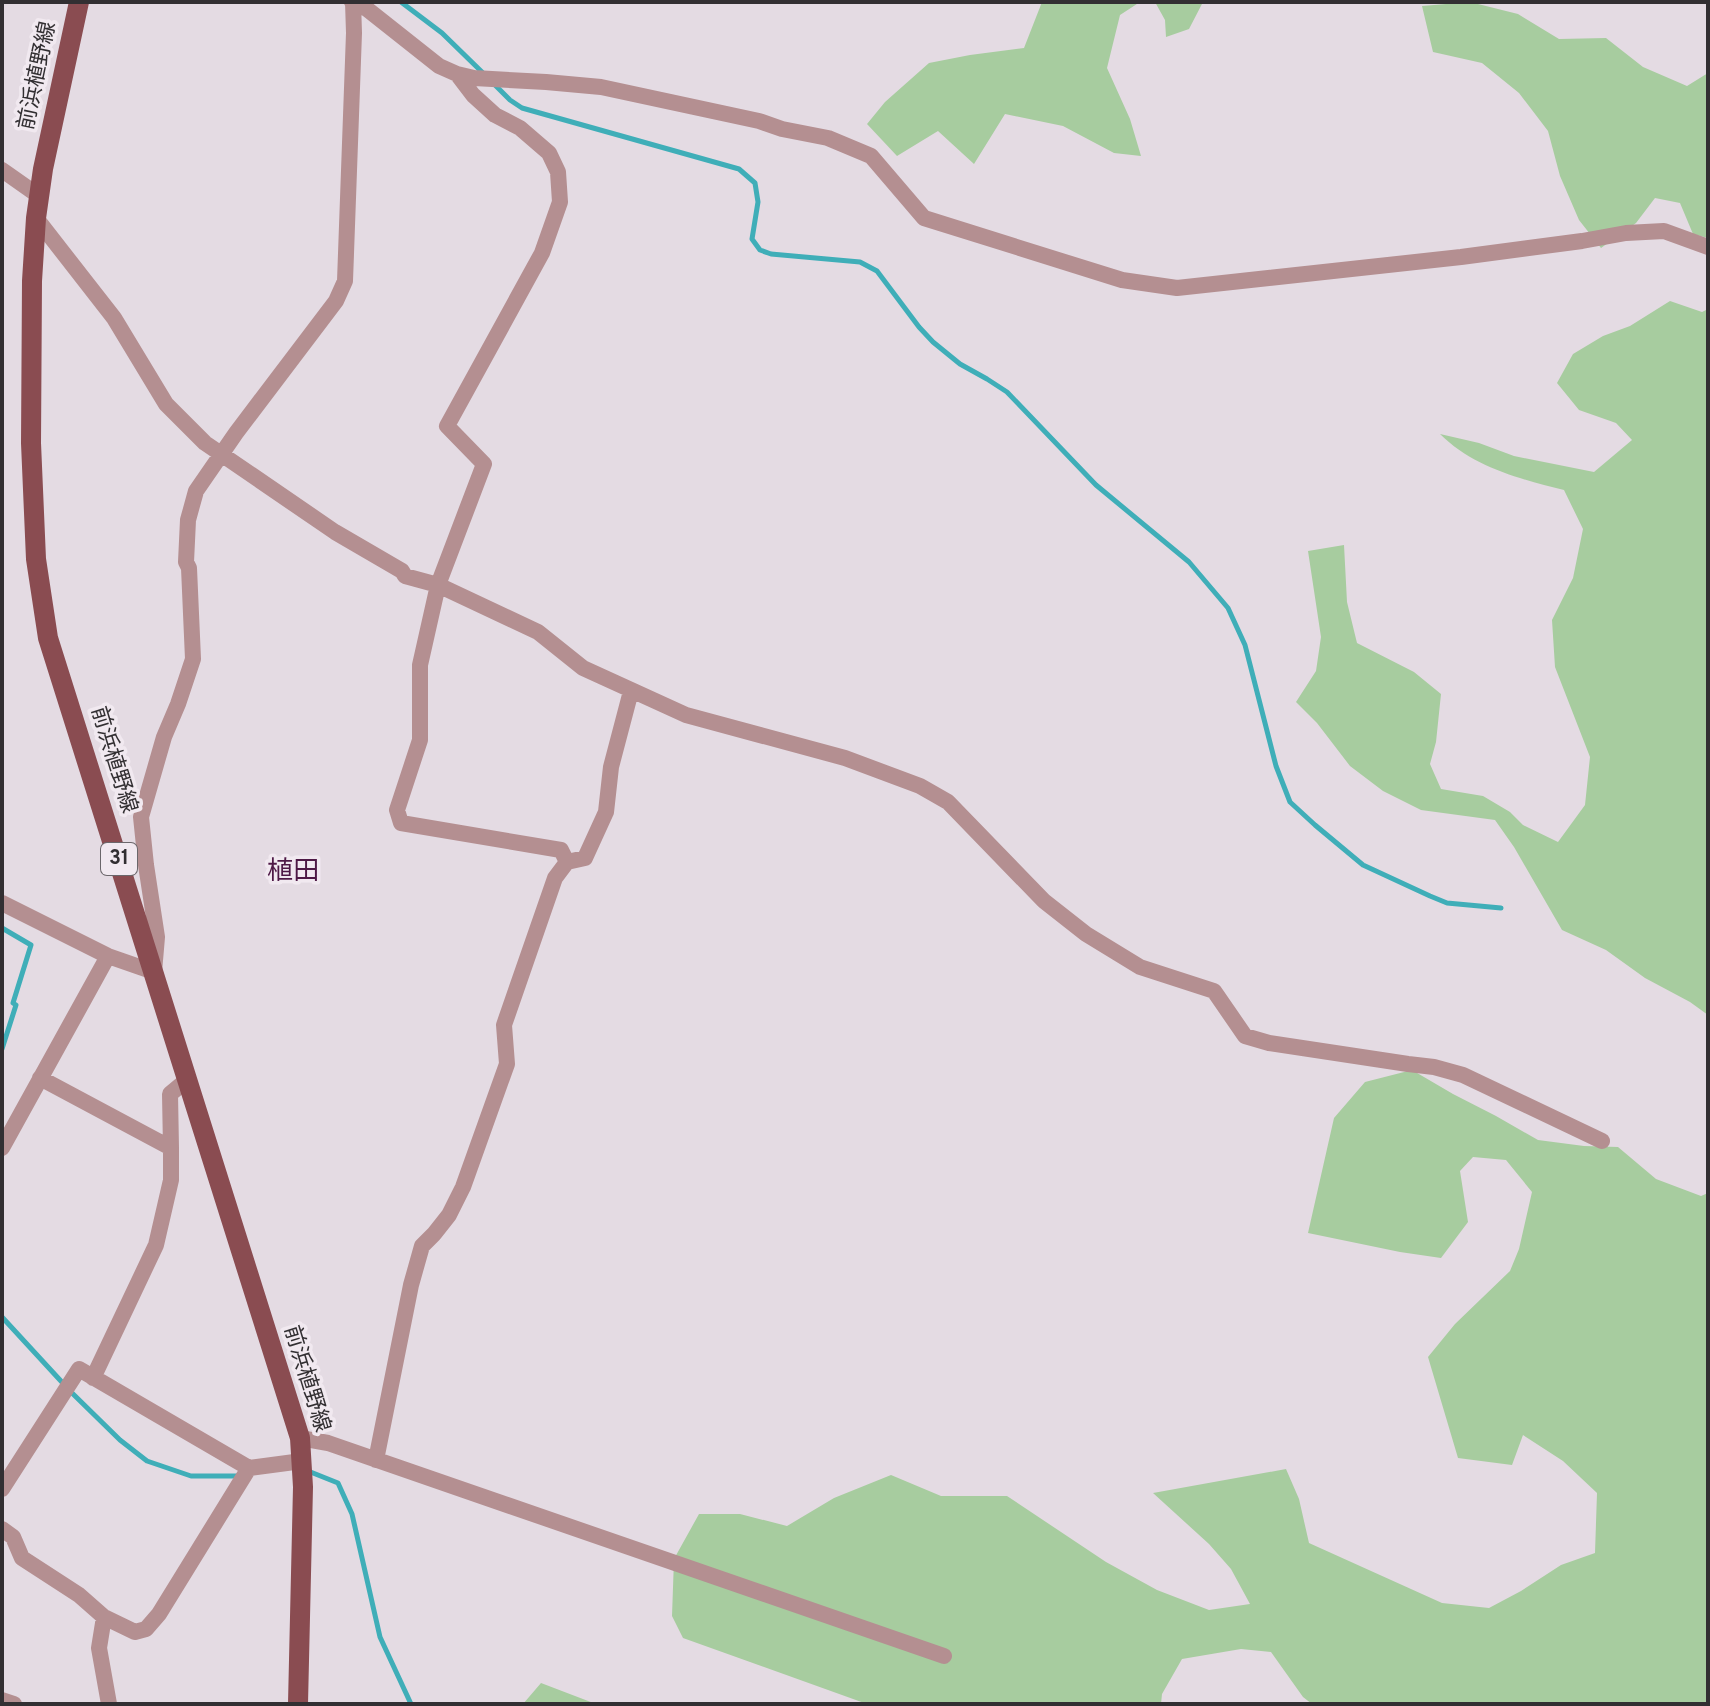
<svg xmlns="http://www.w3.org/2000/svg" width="1710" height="1706" viewBox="0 0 1710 1706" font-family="Overpass,'Noto Sans JP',sans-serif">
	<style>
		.green { fill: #a7cc9f }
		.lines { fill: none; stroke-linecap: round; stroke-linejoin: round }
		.stream { stroke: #3faeb8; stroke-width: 5 }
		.minor { stroke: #b48f91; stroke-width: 16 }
		.major { stroke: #8a4c51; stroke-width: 20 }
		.labels { text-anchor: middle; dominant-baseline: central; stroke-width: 7; stroke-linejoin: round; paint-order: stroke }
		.shield { fill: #f1e9f0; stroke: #6b676b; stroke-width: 2 }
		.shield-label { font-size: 20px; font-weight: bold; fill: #322f32 }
		.street-label { font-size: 22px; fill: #322f32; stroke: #f1e9f0 }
		.quarter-label { font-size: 26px; fill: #4e1946; stroke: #f1e9f0 }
	</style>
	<rect width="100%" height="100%" fill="#e4dbe3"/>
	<path class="green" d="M1042,2H1140L1120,15L1107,68L1130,119L1141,156L1114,153L1063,126L1005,114L974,164L938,131L897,156L867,124L885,102L929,63L970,55L1024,48Z
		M1155,2H1203L1189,29L1166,37L1165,20Z
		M1470,2L1518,14L1559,39L1606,38L1643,67L1687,86L1708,73V238L1693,234L1680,203L1655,198L1636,223L1601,248L1579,220L1560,176L1548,131L1519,93L1482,63L1433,52L1422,6Z
		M1670,301L1702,312L1708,309V1015L1690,1002L1645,978L1606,950L1562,930L1514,847L1495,820L1421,810L1383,791L1350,766L1317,723L1296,702L1316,671L1321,637L1308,551L1344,545L1347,602L1357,643L1414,672L1441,694L1436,742L1430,764L1441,789L1483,796L1510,812L1523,825L1558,842L1585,805L1590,757L1555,667L1552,620L1573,578L1583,529L1564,490C1520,479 1473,467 1440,434L1479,443L1514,456L1594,472L1632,440L1616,423L1579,410L1557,383L1573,354L1603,336L1630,326Z
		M1412,1070L1453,1094L1496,1116L1538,1140L1584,1146L1618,1147L1656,1179L1701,1196L1708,1193V1704H1312L1303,1697L1271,1652L1241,1649L1182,1659L1162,1694L1161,1704H985L974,1702L965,1704H867L683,1638L672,1616L674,1559L699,1514H740L787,1526L834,1498L891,1475L941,1496H1007L1106,1562L1157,1590L1209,1610L1250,1604L1231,1569L1209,1544L1153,1493L1286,1469L1299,1499L1309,1543L1442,1603L1489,1608L1521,1591L1561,1565L1595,1553L1597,1493L1563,1461L1523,1435L1512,1465L1458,1458L1428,1357L1455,1324L1510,1271L1519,1249L1532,1192L1506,1160L1473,1157L1460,1171L1468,1222L1441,1258L1400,1252L1308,1233L1334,1118L1365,1082Z
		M541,1683L596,1704H597H523Z"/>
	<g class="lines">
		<path class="stream" d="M401,2L442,33L484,74
			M494,84L510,100L522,108L739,169L755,183L758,202L752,239L760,250L771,254L860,262L877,271L919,327L933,342L960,364L987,379L1007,392L1096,485L1189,562L1228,608L1245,645L1276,766L1290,802L1315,825L1363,865L1430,896L1447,903L1501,908
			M2,928L31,945L13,1003L16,1005L2,1049
			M2,1317L71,1392L120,1440L147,1461L191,1476H238
			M308,1471L338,1483L352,1514L380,1637L411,1704"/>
		<path class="minor" d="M352,2L367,9L439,66L457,74L474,78L546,82L601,87L759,121L782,129L828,138L871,156L924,218L1122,280L1177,288L1461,257L1582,241L1626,233L1664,231L1708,247
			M457,74L473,95L495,115L520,128L549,153L558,172L560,202L542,253L447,426L484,464L438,585L420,665V740L397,810L401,823L561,850L567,862
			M2,170L39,196
			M36,218L114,318L166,404L205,443L335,532L402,571L405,576L438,585L538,632L583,668L686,715L845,758L920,786L948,802L1044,901L1086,934L1140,967L1214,991L1245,1036L1269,1043L1408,1064L1434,1067L1463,1075L1602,1141
			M2,903L108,956L154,972L157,937L146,865L141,817L164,737L178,704L193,659L189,568L186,562L188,520L196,491L236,433L336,301L345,281L354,33L353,2
			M40,1078L171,1148L170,1094L188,1079
			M2,1148L108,956
			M93,1378L156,1245L171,1180V1148
			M300,1438L328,1443L944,1656
			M376,1460L411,1285L422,1246L434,1234L449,1215L463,1187L507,1064L504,1025L555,878L567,862L585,858L606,812L611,767L631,691
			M2,1489L79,1369L249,1468
			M2,1529L13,1537L22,1558L79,1595L104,1617
			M2,1700L14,1704
			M109,1704L99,1648L104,1617L135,1632L146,1629L159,1614L249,1468L302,1461"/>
		<path class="major" d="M79,2L43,169L36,218L32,281L31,443L36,559L48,638L300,1438L303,1487L298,1704"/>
	</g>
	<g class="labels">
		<rect class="shield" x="101" y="843" width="36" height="32" rx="6"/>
		<g class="shield-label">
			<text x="119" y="859">31</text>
		</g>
		<g class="street-label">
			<text transform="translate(38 76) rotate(-78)">前浜植野線</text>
			<text transform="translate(113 760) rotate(73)">前浜植野線</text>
			<text transform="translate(306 1379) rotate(73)">前浜植野線</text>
		</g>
		<g class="quarter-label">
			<text x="293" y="872">植田</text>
		</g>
	</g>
	<rect width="1710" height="1706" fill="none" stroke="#322f32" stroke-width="8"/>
</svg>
